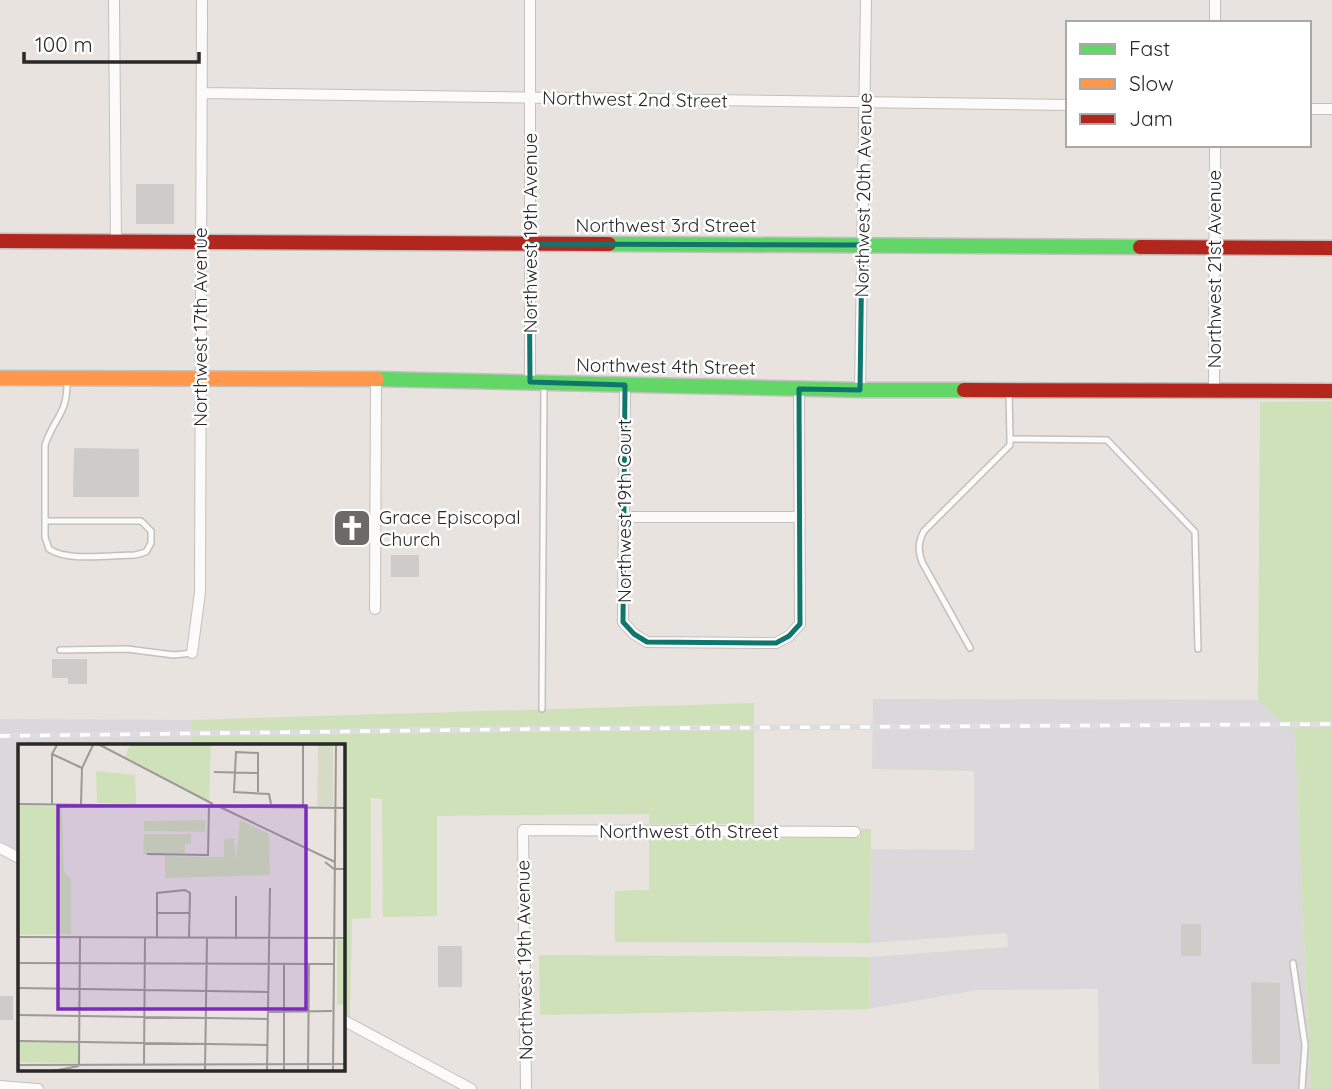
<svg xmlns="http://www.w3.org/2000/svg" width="1332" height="1089" viewBox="0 0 1332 1089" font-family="Quicksand,sans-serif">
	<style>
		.industrial { fill: #dad8da }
		.green { fill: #cfe1b8 }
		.building { fill: #cecbc8 }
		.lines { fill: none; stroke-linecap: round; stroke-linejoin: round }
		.lane-casing { stroke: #c1c0bf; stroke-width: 8 }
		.street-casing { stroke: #c1c0bf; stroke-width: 12 }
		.fast-casing { stroke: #c1c0bf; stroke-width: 17 }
		.slow-casing { stroke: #c1c0bf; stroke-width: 17 }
		.jam-casing { stroke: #c1c0bf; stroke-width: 17 }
		.lane { stroke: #fcfbfa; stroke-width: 5 }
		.street { stroke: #fcfbfa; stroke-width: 10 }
		.fast { stroke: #63d668; stroke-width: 14 }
		.slow { stroke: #ff974d; stroke-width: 14 }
		.jam { stroke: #b3261e; stroke-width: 14 }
		.rail-casing { stroke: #ddddde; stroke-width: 6 }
		.rail { stroke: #fff; stroke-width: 3.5; stroke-dasharray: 10; stroke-linecap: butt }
		.marked { fill: none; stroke: #0f766e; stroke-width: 5; stroke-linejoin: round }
		.labels { text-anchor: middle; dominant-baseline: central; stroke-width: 5; stroke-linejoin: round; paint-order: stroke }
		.street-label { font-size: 19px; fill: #292929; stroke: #fff }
		.poi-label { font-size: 19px; fill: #292929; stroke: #fff; text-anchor: start }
		.inset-road { fill: none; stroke: #9c9996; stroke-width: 2 }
		.view { fill: #7b2cbf; fill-opacity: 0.15; stroke: #7b2cbf; stroke-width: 3.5 }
		.inset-edge { fill: none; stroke: #292929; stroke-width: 3.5 }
	</style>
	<rect width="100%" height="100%" fill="#e8e3de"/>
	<path class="industrial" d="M873,699L1258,700L1295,734L1311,1089H1099L1098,989L977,990L869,1009L870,957L1008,947L1007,933L870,943L871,849L974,850V771L872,769Z
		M0,719L191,720L192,746H19V851L0,841Z"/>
	<path class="green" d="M1332,401V1089H1311L1295,734L1258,700L1260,402Z
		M754,703V824H649V814L437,816V916L383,917L382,799L371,798V918L352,919L350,1016L343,1013V746H192L191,720Z
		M860,829H871L870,943L615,942V891L649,890V838H860Z
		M539,955L870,957L869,1009L540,1015Z"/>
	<path class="building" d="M136,184H174V224H136Z
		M74,448L139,449V497H73Z
		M391,555H419V577H391Z
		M52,659H87V684H68V678H52Z
		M1181,924H1201V956H1181Z
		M438,946H462V987H438Z
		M1251,982L1280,983V1064H1252Z
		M0,996H13V1020H0Z"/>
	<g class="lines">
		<g class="lane-casing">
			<path id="lane" d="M1009,391L1010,439L1107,440L1195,532L1198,649
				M46,521H141L151,531V543L146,552L135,555C112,555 67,562 49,549L45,537V445C55,415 68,415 67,379
				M970,648L922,562C918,550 918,542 924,531L1010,445V439
				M60,650L127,649L174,655L192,653
				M542,709L544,384
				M1293,963L1305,1045L1302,1089"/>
		</g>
		<g class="street-casing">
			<path id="street" d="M114,0L116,242
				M530,0V382
				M1215,23V0
				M202,93L1068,105
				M1309,109H1332
				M625,385L623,622L634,634L647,642L776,643L789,636L800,624L799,389
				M860,390L866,0
				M1214,392L1215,145
				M623,517H800
				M375,609L376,379
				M192,653L200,592L202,0
				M0,848L19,858
				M343,1020L471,1089
				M0,1086L38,1089
				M526,1089L523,830L855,832"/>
		</g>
		<g class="fast-casing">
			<path id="fast" d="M609,244L1140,247
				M377,379L860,390H964"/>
		</g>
		<g class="slow-casing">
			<path id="slow" d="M0,378L377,379"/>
		</g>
		<g class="jam-casing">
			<path id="jam" d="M0,241L609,244
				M1140,247L1332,248
				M964,390L1332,391"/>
		</g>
		<use href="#lane" class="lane"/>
		<use href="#street" class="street"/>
		<use href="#fast" class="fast"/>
		<use href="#slow" class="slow"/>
		<use href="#jam" class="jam"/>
		<g class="rail-casing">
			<path id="rail" d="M0,736L530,729L1332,724"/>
		</g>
		<use href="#rail" class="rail"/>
	</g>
	<path class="marked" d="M529,244L862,245L860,390L799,389L800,624L789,636L776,643L647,642L634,634L623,622L625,385L530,382Z"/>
	<defs>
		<g id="church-square" transform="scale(2.0125)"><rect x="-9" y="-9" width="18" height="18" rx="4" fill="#6c6a68" stroke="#fff"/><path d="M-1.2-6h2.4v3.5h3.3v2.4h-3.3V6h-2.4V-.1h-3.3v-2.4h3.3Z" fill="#fff"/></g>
	</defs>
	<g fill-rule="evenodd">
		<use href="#church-square" x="352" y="528"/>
	</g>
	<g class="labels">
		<g class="street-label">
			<text transform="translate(635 99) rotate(1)">Northwest 2nd Street</text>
			<text transform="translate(863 195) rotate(-89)">Northwest 20th Avenue</text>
			<text x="666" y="225">Northwest 3rd Street</text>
			<text transform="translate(530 233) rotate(-90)">Northwest 19th Avenue</text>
			<text transform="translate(1214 269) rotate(-90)">Northwest 21st Avenue</text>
			<text transform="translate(200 327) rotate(-90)">Northwest 17th Avenue</text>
			<text transform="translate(666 366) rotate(1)">Northwest 4th Street</text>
			<text transform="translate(624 511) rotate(-90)">Northwest 19th Court</text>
			<text x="689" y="831">Northwest 6th Street</text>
			<text transform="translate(524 960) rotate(-91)">Northwest 19th Avenue</text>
		</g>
		<g class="poi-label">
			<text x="379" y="517">Grace Episcopal<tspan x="379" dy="22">Church</tspan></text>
		</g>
	</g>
	<g transform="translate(18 744)">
		<rect width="327" height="327" fill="#e8e3de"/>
		<path d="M112,1H193L191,57L107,13ZM78,27L117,31L118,60L79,59ZM0,61L44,63L46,128L53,135V190L0,191ZM187,76V88L126,87V77ZM222,76L251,90L252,131L147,134V112L206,113V95L216,94L218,116ZM126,90H173V99L167,100V109L125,111ZM319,196H327V260L319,261ZM0,298L60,299V319L0,318Z" fill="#cfe1b8"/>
		<path d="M300,1H315V62H299Z" fill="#d6dbc6"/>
		<path class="inset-road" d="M82,1L195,60M34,10L64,24M196,28L240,29M240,48V9L218,8L216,48L251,50L253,60M0,60L328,64M34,60V10L39,1M63,60L64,24L75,1M202,63L317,118M285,63V1M129,110L190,111L191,61M307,118L316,125H328M139,169H172M0,193L328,194M139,193V149L167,146L172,149L171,194M218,195V152M0,219L316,220M0,244L250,248M250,268L314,267M0,271L250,275M0,297L250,301M61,320L62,192M126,320L127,193M0,321L328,320M35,327L61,322M187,327L189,194M249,327L252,144M266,327V220M290,327L291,220M315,327L318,1"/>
		<path class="view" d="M40,62H288V265H40Z"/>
		<rect width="327" height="327" class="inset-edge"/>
	</g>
	<rect x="1066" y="21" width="245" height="126" fill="#ffffff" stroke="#a9a9a9" stroke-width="2"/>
	<rect x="1080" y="44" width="35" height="10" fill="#63d668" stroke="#a9a9a9" stroke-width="2"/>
	<text x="1129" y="56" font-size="21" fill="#292929">Fast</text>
	<rect x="1080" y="79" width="35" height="10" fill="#ff974d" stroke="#a9a9a9" stroke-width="2"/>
	<text x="1129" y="91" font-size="21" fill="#292929">Slow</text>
	<rect x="1080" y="114" width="35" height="10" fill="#b3261e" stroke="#a9a9a9" stroke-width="2"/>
	<text x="1129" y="126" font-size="21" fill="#292929">Jam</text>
	<path d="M24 52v10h175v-10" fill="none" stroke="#292929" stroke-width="3.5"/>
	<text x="35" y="52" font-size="21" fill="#292929" stroke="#ffffff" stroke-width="5" paint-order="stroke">100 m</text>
</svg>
